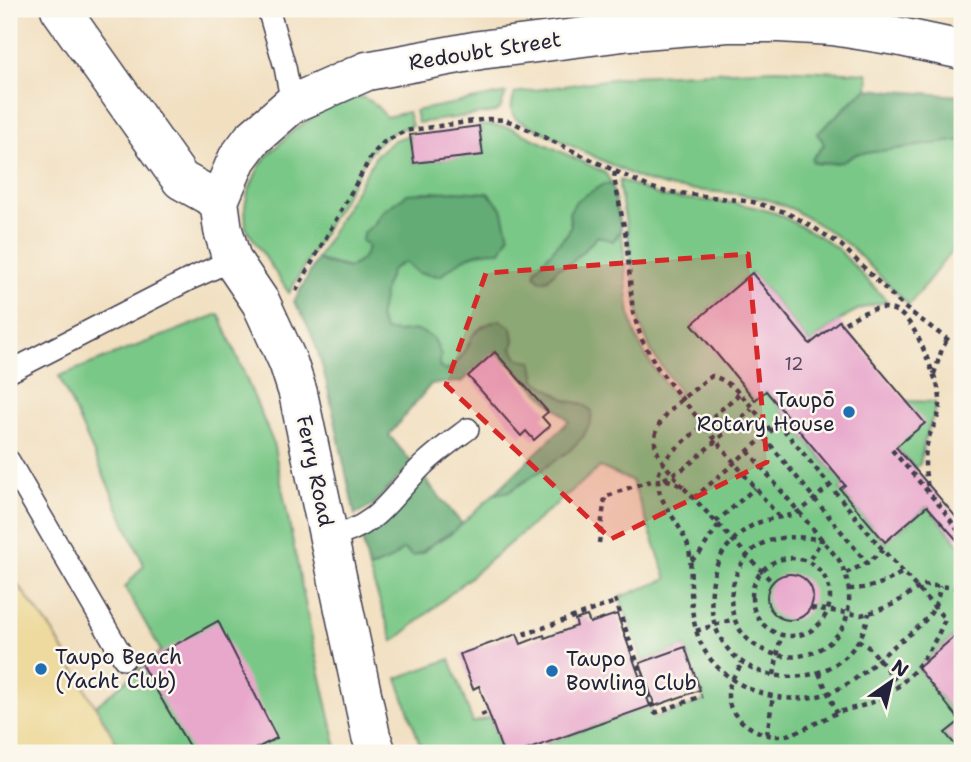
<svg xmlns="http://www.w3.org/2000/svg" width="971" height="762" viewBox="0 0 971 762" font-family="'Shantell Sans',sans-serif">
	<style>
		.green { fill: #7ac887; stroke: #4e7561; stroke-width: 2 }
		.forest { fill: #63ac74; stroke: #426758; stroke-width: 2 }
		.sand { fill: #eeda9e; stroke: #887e6c; stroke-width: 2 }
		.building { fill: #e8a8cc }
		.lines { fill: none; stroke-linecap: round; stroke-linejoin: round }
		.service-casing { stroke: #413e4f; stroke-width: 24 }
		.minor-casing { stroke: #413e4f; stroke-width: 41 }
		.path { stroke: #413e4f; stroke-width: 4.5; stroke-dasharray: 5 5; stroke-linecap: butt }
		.service { stroke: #fff; stroke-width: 21 }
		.minor { stroke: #fff; stroke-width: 38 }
		.marked { fill: #d62828; fill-opacity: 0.2; stroke: #d62828; stroke-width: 5; stroke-dasharray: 14 9; stroke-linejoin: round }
		.poi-dot { fill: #1f6fb2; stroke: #fbf7ec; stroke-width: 2.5 }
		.labels { text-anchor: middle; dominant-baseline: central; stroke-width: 5; stroke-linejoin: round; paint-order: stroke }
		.number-label { font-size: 18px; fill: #54445f }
		.street-label { font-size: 21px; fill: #22223b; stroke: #fbf7ec }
		.poi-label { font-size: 21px; fill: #22223b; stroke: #fbf7ec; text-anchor: start }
	</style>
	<rect width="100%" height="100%" fill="#fbf7ec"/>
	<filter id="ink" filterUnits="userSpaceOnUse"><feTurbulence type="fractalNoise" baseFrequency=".0143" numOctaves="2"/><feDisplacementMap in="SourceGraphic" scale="14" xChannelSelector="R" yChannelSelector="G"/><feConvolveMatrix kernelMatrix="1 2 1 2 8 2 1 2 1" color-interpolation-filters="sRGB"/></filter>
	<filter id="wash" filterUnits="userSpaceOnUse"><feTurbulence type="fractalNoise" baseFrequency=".00686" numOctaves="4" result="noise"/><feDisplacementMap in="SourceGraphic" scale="28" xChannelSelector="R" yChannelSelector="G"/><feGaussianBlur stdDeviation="1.57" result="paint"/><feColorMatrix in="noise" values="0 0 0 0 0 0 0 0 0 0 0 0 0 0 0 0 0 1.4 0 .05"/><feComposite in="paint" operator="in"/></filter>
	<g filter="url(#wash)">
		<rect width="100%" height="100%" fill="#f1dfc0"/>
		<path class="green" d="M775,69L867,73L869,82L868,87L864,92L857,96L820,131L824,145L812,159L818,164L844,161L858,153H866L962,140V238L909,305L851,247L829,231L792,209L766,199L738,194L674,188L643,180L518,120C508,114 512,103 515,93L633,76Z
			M506,93L500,109L495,112L418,123L415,111Z
			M354,96C369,97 377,105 386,117L408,112L412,126C394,129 381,139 370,152L289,293L246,228L245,206L248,192L259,167L267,156L294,130L325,108Z
			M490,125L511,128L602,171L606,174L612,185H604L569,213L571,225L568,233L535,270L548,279L558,268L571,263L598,236L617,238L621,229C627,261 624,296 633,327C641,353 658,375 675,396L680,392L652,353L640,324L635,293L628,233L619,188L620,180L663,197L734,203L758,208L778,214L819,236L838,249L888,302C852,306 837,322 810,344L752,273L692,324L755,400L766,391L845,485L840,489L885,542L927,506L961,546L962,551V630L918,668L960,721L946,733L962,753H544L549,751L546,743L650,706L654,718L704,701L685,647L643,662L620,597L667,579L632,481L600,467L397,639L393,641L369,569L390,560L401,550H405L412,556L422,553L433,544L451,534L494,494L510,491L542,470L583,404L568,401L534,380L526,361L519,359L512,349L514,339L480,329C466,341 464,360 446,371L439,367L418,330L398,332L385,331L379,319L385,287L392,269L405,261L418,273L440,276L463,258L487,251L488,193L422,192L382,212L362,241L368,245C367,257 359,262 349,268C339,264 328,264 317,259L347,205L377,154L394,140L410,135L414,163L483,154L479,126Z
			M219,314L273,442L312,638L338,753H122L96,706L161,651L125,587L144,565L59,376Z
			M906,401L935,402L934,414L924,442L920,464L915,468L896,447Z
			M450,659L473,723L490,717L503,753H423L397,678Z"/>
		<path class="forest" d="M866,89L962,96V140L866,153C855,152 853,157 844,161C836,164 821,164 813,162L812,159C816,153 821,151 824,145L822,140L817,134Z
			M604,184L612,185L621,229L613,241L598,236L571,263L558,268L548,279L541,281L535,275V270L568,233L571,225L569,213L576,201Z
			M455,191L488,193L502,208L509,236L501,251C472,250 462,259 440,276L418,273L405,262L392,269L385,287L379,319L385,331L398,332L418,330L434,339L441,355L439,367L446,371C456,365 464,355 469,345C471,340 470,338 474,334C480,327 491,322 500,320L512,328L514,339L512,349L519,359L532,361L535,373V380L568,401L583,404L592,411L591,421L583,437L569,451L510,491L494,494L569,421L496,351L462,382L431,384L389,435L412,463L373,505L355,515C348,483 341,451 335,420C326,380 318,336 294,302L317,259L326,263L349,268C359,262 367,257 368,245L362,241L363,233L375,224L382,212L407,194Z
			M422,476L462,524C453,533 442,537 432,544C424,550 421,554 412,556L405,550H402L390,560L369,569L362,538C389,525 405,500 422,476Z"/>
		<path class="sand" d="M9,573L53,632L122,753H9Z"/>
		<g id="blocks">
			<path class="building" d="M479,126L483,155L414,163L410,135Z
				M752,273L810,344L839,321L925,423L896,447L962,524V534L956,539L927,506L885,542L840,489L845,485L766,391L755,400L692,324Z
				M495,352L548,412L542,417L550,426L534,440L526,431L521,436L468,376Z
				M767 597a23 23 0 1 1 46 0a23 23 0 1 1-46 0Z
				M617,614L650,706L518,753H503L479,686L473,689L460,654L517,634L521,644L544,635L545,638L577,626L575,620L587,616L590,623Z
				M218,621L277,738L247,753H193L141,664Z
				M962,630V753L945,733L960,721L918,668Z
				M685,647L700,690L655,706L640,663Z"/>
		</g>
	</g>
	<g filter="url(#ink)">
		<use href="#blocks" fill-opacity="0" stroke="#413e4f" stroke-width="2"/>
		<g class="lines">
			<g class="service-casing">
				<path id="service" d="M268,9L285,67L292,104
					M9,372L190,279L232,260
					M9,461L124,659
					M328,538C379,526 388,500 421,467C435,453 452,441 468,429"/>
			</g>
			<g class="minor-casing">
				<path id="minor" d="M60,9L181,180L219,201
					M377,753L371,736L298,393L288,362L261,303L232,260L223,230L219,201L237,159L252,139L292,104L367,71L480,50L631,31L728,23H779L833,26L896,36L962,50"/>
			</g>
			<path class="path" d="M615,172L614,178L626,236L633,313L642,340L657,367L678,394L779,517
				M296,291L367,164L372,155L384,142L405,131L488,119L505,120L514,123L649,187L663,191L753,202L785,212L808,224L841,245L904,307L951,342
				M845,323C892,292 909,312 927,358C932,372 941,389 940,404C940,415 934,425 930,434C923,454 924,472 929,492
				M934,374L942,349L947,340
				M739,394L671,453C639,488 674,510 687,543C692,556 690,571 691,585C691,611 694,640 712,661C741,696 797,709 838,689C859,679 875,662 893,647C917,627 936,619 940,586
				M764,437L867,563
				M892,450L941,507L962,536
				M748,451L839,560C848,577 851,592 848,611C843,644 805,664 774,654C730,641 720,596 744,560C761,534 794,535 822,540L808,562
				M664,479L686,467L752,409
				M831,485C820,493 810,505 798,512C789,517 777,517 767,520C752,523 738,534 728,546C717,559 713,574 712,590C701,693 850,709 869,613
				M683,487C675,476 662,464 657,451C645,422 687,396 706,380L712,376C736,382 755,412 771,431
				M694,498L779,424L883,550L945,619C931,654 905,690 868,704C856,708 843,710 832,715C815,723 795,736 777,736C757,736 727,717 728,695C728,682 737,672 743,662
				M716,522L755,488
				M599,543L605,497C622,491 647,479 665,480C672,480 679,485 685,489L772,582
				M752 597a39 39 0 1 1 78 0a39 39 0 1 1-78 0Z
				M691,560L698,556L719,524
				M846,573L867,563L883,550
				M849,589C870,589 885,583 903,572
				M615,599L655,713L702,696
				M811,608L861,615L876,611L894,604L923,585L962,588
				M525,631L526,634L615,602
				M696,631L734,619
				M858,640L871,649L899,685
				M819,673L837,713
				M774,675L781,635
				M481,715L488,712
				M767,735L773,696"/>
			<use href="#service" class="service"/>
			<use href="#minor" class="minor"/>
		</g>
	</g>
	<path class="marked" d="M748,254L767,462L611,539L446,385L486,273Z"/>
	<g class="poi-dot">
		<circle cx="849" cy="412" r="7"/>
		<circle cx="41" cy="669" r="7"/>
		<circle cx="552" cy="671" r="7"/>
	</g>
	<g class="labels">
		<g class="number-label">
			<text x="794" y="364">12</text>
		</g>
		<g class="street-label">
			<text transform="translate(485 51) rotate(-9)">Redoubt Street</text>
			<text transform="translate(315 471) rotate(78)">Ferry Road</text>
		</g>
		<g class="poi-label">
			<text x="835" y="400" text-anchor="end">Taupō<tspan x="835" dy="24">Rotary House</tspan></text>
			<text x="55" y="657">Taupo Beach<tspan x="55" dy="24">(Yacht Club)</tspan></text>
			<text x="566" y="659">Taupo<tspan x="566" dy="24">Bowling Club</tspan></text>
		</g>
	</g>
	<rect width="971" height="762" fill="none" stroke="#fbf7ec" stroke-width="35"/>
	<g transform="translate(891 682) rotate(34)" stroke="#fbf7ec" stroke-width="5" paint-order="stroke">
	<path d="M0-5L12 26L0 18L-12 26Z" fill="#22223b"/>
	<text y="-10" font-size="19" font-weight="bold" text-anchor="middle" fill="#22223b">N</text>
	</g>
</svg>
